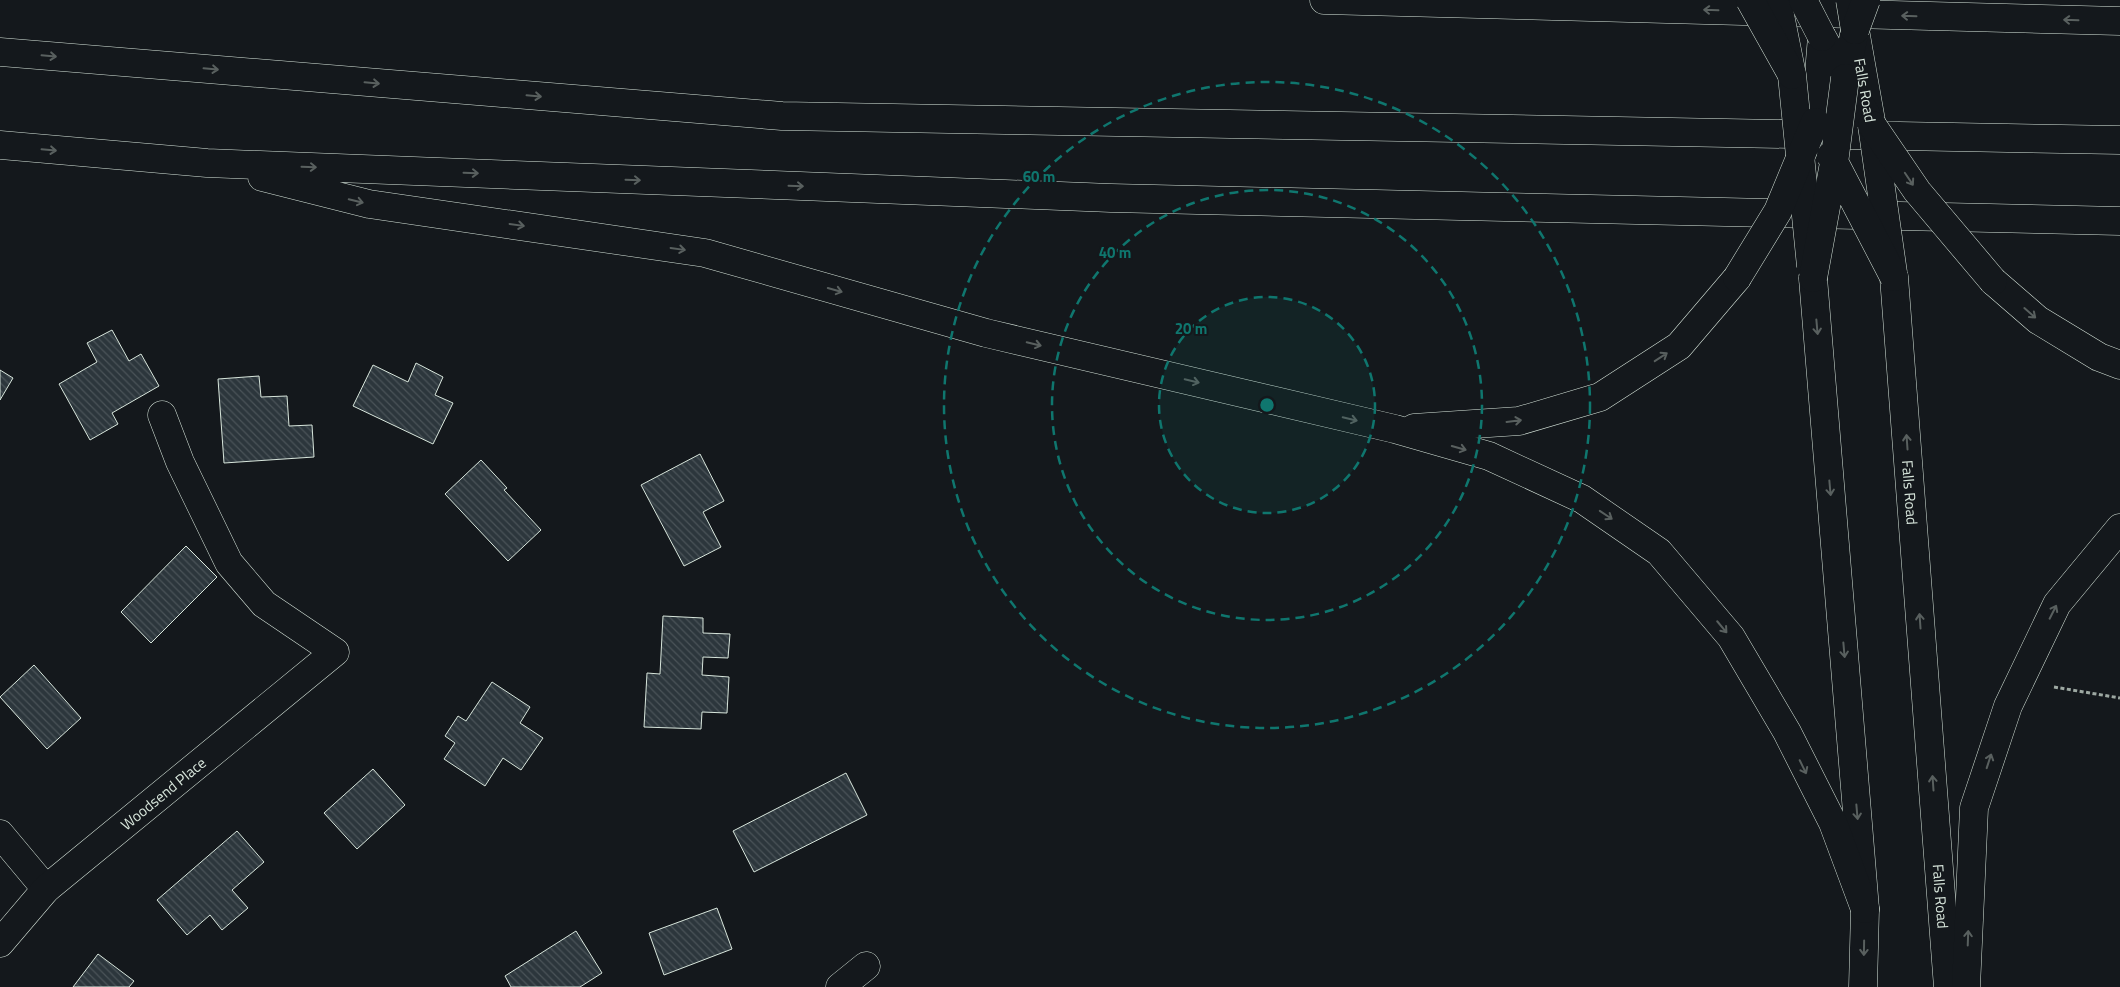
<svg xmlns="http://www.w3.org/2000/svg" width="2120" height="987" viewBox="0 0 2120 987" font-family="'Titillium Web',sans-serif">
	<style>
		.building { fill: url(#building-back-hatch); stroke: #d8e6dc }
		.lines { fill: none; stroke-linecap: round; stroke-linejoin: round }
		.minor-casing { stroke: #d8e6dc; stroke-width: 29 }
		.major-casing { stroke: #d8e6dc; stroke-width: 29 }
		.highway-casing { stroke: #d8e6dc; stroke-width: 29 }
		.path { stroke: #9da8a2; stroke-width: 3; stroke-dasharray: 4 2.5; stroke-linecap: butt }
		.minor { stroke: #14181c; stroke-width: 28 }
		.major { stroke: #14181c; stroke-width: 28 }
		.highway { stroke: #14181c; stroke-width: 28 }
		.major-bridge-casing { stroke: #d8e6dc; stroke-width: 29; stroke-linecap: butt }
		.highway-bridge-casing { stroke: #d8e6dc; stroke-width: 29; stroke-linecap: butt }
		.major-bridge { stroke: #14181c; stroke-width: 28 }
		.highway-bridge { stroke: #14181c; stroke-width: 28 }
		.oneway { stroke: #59605f }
		.ring { fill: none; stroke: #0f766e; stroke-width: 2.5; stroke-dasharray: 9 6 }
		.labels { text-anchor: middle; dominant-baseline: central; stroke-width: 4; stroke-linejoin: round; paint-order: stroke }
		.street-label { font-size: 15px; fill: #d8e6dc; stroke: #14181c }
		.centre { fill: #0f766e; stroke: #14181c; stroke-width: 2.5 }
		.ring-label { font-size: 15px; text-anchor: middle; font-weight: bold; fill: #0f766e; stroke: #14181c; stroke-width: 4; stroke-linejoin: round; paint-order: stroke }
	</style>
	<defs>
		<pattern id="building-back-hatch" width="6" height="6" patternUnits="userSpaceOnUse" patternTransform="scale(1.25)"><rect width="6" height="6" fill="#2c363c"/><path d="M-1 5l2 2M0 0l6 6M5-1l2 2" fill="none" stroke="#4a5358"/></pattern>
	</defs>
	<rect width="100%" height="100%" fill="#14181c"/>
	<path class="building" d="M112,330L129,361L141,354L159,386L112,413L118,424L90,440L59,384L97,362L87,343Z
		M416,363L443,377L435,395L453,403L433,444L353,406L373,365L408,382Z
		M0,370L13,378L0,400Z
		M259,376L261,397L287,396L289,426L312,425L314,457L224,463L218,379Z
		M700,454L724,501L703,512L721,547L684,566L641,485Z
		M481,460L507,488L504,490L541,530L508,561L445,494Z
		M186,546L217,577L151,643L121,612Z
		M663,616L703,618V633L730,634L728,658L703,657L702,675L729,677L727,713L702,712L701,729L644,727L647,673L660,674Z
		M34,665L81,718L47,749L0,697Z
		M492,682L530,707L520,723L543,738L521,770L503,758L485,786L444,759L455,743L445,736L458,716L466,721Z
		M373,769L405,805L357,849L324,813Z
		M846,773L867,815L754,872L733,831Z
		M237,831L264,862L232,890L248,908L222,930L210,915L187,935L157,900Z
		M717,908L732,949L664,975L649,933Z
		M576,931L602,973L580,987H511L505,976Z
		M98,954L134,981L129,987H73Z"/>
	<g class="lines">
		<g class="minor-casing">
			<g id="minor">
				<path d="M0,834L46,889"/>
				<path id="s1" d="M0,943L46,889L335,652L264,604L229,563L180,462L162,415"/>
				<path d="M840,987L866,966"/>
			</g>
		</g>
		<g class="major-casing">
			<g id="major">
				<path id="s2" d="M1855,30L1871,121"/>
				<path id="s3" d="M1894,277L1948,987"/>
				<path d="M1813,278L1865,909L1863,987"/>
			</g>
		</g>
		<g class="highway-casing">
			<path id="highway" d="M1324,0L2120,21
				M1822,37L1872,125
				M0,52L782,116L2120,140
				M1845,78L1855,30
				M1815,122L1822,37
				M0,145L207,163L1111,198L2120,221
				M262,177L369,204L705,253L986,333L1395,429L1489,456L1582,499L1659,552L1731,637L1787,732L1833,823L1865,909
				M1993,281L2038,320L2099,357L2120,365
				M1414,428L1519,421L1600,397L1679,346L1737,278
				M1966,987L1974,808L2008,706L2057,604L2120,528"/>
		</g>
		<path class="path" d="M2054,687L2120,698"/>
		<use href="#minor" class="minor"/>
		<use href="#major" class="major"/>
		<use href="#highway" class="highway"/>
		<g class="major-bridge-casing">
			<path id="major-bridge" d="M1777,0L1792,75L1811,266
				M1850,0L1855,30
				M1872,125L1893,273"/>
		</g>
		<g class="highway-bridge-casing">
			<path id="highway-bridge" d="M1750,0L1792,75
				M1803,0L1822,37
				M1855,30L1866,0
				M1872,125L1917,191L1993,281
				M1831,156L1894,277
				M1737,278L1778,211L1815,122
				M1813,278L1834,163L1845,78"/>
		</g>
		<use href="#major-bridge" class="major-bridge"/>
		<use href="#highway-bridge" class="highway-bridge"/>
	</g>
	<defs><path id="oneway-shaft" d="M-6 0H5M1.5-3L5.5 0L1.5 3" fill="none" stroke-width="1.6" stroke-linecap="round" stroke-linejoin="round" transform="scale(1.25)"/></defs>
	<g class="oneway">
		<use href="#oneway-shaft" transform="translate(1711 10) rotate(-178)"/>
		<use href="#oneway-shaft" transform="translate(1909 16) rotate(-178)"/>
		<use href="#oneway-shaft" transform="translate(2071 20) rotate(-178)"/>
		<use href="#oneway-shaft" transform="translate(49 56) rotate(5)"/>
		<use href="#oneway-shaft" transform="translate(211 69) rotate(5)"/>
		<use href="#oneway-shaft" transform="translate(372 83) rotate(5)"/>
		<use href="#oneway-shaft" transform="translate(534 96) rotate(5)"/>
		<use href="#oneway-shaft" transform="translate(49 150) rotate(5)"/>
		<use href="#oneway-shaft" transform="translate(309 167) rotate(2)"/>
		<use href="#oneway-shaft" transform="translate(471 173) rotate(2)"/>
		<use href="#oneway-shaft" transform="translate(1909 179) rotate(56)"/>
		<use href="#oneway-shaft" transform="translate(633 180) rotate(2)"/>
		<use href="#oneway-shaft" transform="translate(796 186) rotate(2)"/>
		<use href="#oneway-shaft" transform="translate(356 201) rotate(14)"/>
		<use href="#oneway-shaft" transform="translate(517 225) rotate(8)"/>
		<use href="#oneway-shaft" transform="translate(678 249) rotate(8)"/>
		<use href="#oneway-shaft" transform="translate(835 290) rotate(16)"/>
		<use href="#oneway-shaft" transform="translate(2030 313) rotate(41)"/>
		<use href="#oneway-shaft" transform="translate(1817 327) rotate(85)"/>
		<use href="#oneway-shaft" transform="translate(1034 344) rotate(13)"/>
		<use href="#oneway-shaft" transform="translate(1661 357) rotate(-33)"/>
		<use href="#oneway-shaft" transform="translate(1192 381) rotate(13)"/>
		<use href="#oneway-shaft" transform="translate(1350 419) rotate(13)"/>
		<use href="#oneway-shaft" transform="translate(1514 421) rotate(-7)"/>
		<use href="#oneway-shaft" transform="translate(1907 442) rotate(-94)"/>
		<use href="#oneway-shaft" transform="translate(1459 448) rotate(16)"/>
		<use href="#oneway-shaft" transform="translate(1830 488) rotate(85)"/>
		<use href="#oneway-shaft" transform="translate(1606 515) rotate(34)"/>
		<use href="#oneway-shaft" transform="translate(2053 612) rotate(-63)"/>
		<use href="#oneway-shaft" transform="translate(1920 621) rotate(-94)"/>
		<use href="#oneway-shaft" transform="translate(1722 627) rotate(50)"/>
		<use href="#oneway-shaft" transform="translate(1844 650) rotate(85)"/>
		<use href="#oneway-shaft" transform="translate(1989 761) rotate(-72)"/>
		<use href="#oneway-shaft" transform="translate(1803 767) rotate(64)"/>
		<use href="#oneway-shaft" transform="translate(1933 783) rotate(-94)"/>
		<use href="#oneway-shaft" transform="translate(1857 812) rotate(85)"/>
		<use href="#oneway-shaft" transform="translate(1968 938) rotate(-88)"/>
		<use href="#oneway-shaft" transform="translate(1864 948) rotate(91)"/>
	</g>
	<circle cx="1267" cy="405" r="108" fill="#0f766e" fill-opacity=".12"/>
	<g class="ring">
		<circle cx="1267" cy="405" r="108"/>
		<circle cx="1267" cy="405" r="215"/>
		<circle cx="1267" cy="405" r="323"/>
	</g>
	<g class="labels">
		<g class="street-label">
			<text stroke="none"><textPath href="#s2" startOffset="61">Falls Road</textPath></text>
			<text stroke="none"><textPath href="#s3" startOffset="216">Falls Road</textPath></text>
			<text stroke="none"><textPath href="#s1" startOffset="222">Woodsend Place</textPath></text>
			<text stroke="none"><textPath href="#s3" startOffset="621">Falls Road</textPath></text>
		</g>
	</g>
	<circle cx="1267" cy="405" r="8" class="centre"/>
	<g class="ring-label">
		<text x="1039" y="182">60 m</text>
		<text x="1115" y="258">40 m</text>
		<text x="1191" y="334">20 m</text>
	</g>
</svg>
